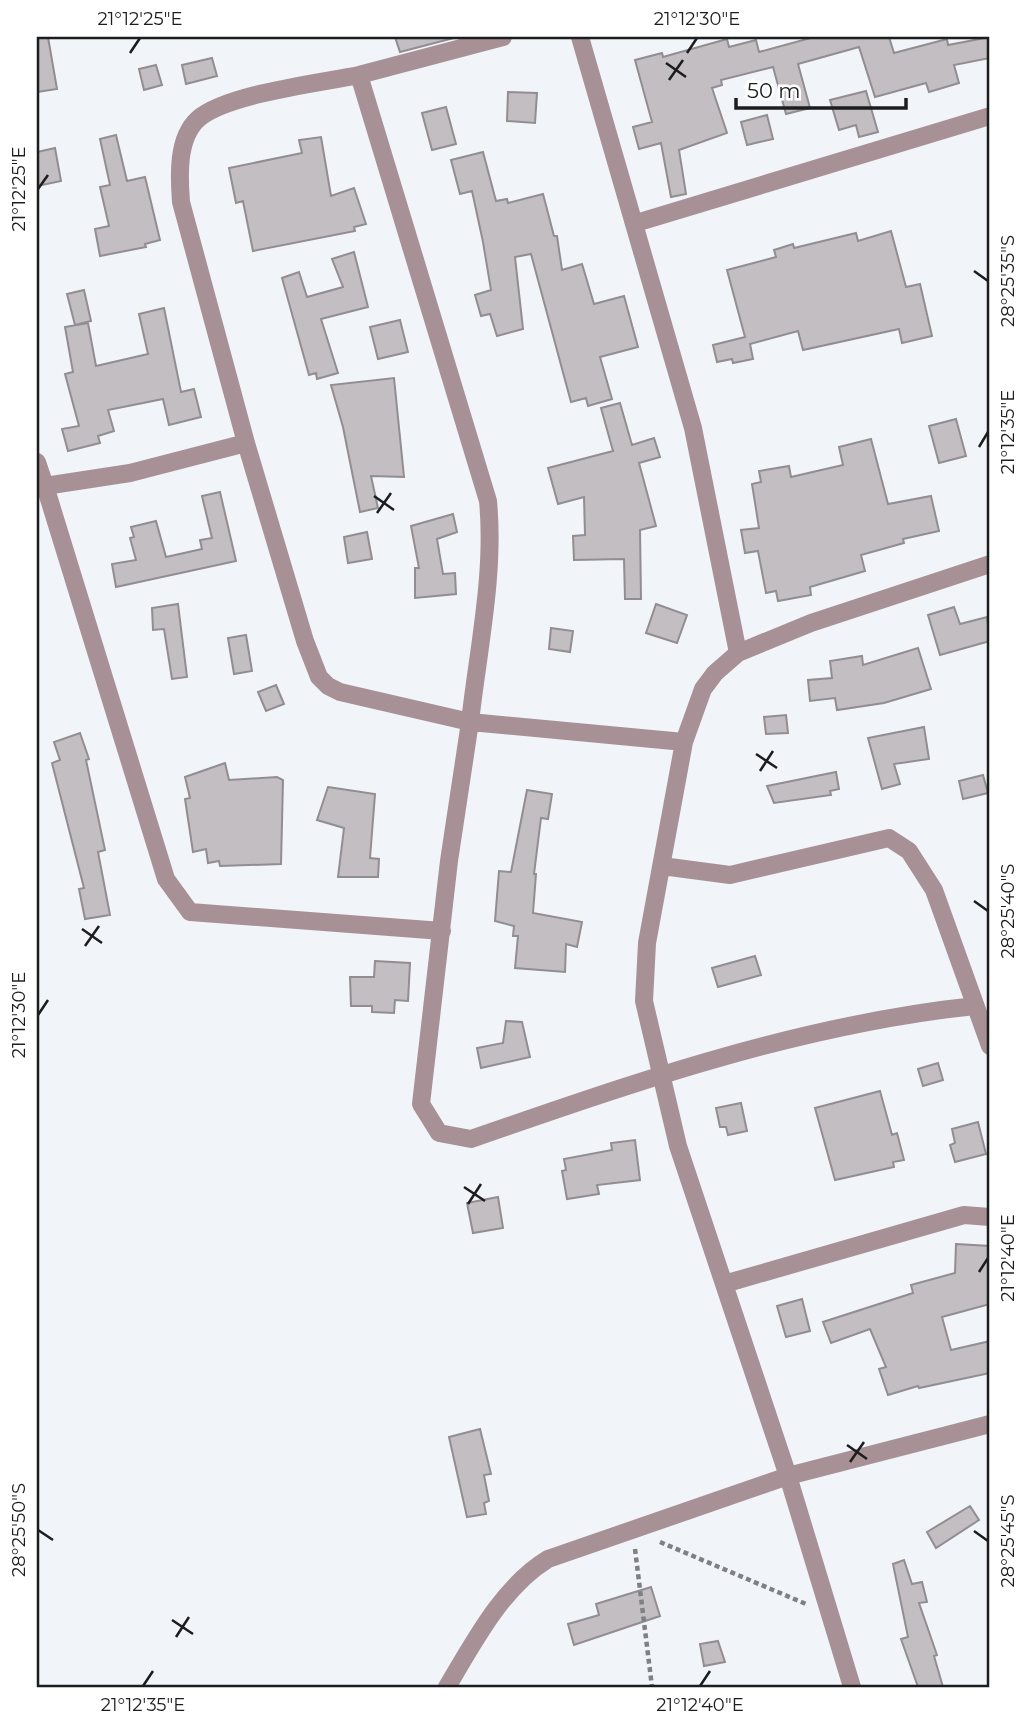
<svg xmlns="http://www.w3.org/2000/svg" width="1027" height="1724" viewBox="0 0 1027 1724" font-family="Montserrat,sans-serif">
	<style>
		.building { fill: #c3bec1; stroke: #928d91; stroke-width: 2 }
		.lines { fill: none; stroke-linecap: round; stroke-linejoin: round }
		.path { stroke: #7e8083; stroke-width: 4.5; stroke-dasharray: 5 3.5; stroke-linecap: butt }
		.street { stroke: #a89196; stroke-width: 18 }
		.ticks { fill: none; stroke: #1b1d1e; stroke-width: 2.5 }
		.neatline { fill: none; stroke: #1b1d1e; stroke-width: 2.5 }
		.ticks-label { font-size: 18px; text-anchor: middle; fill: #1b1d1e }
	</style>
	<rect width="100%" height="100%" fill="#f1f5fa"/>
	<path class="building" d="M37,37H48L57,89L37,92Z
		M395,37H454V38L400,52Z
		M814,37H889L894,53L947,39L948,45L990,37V58L954,65L959,83L929,92L926,83L875,97L859,47L798,64L810,108L786,114L773,67L721,80L722,85L712,88L727,133L679,150L686,194L671,197L661,143L639,149L633,127L652,122L635,60L662,53L663,57L727,39L729,47L756,40L759,52Z
		M212,58L217,76L186,84L182,65Z
		M156,65L162,85L144,90L139,69Z
		M866,91L878,132L859,137L856,125L839,130L830,100Z
		M508,92L537,93L535,123L507,121Z
		M446,107L456,144L432,150L422,113Z
		M767,115L773,139L747,145L741,122Z
		M116,135L127,181L145,177L160,240L145,244L146,247L100,256L95,229L109,226L100,187L110,185L100,139Z
		M321,137L331,196L354,188L366,224L354,227L355,231L253,251L243,201L236,203L229,168L302,153L299,140Z
		M55,148L61,181L37,186V152Z
		M483,152L496,201L507,199L508,203L543,194L554,236H557L562,270L582,264L594,304L624,296L638,347L600,357L612,399L588,406L586,398L571,402L531,254L515,257L523,329L497,336L490,314L481,316L475,295L491,290L483,242L472,191L460,194L451,160Z
		M891,231L906,287L920,284L932,336L902,343L899,329L803,350L798,331L750,344L753,359L733,363L732,359L717,362L713,345L745,337L727,270L776,257L774,250L793,244L794,248L856,233L858,241Z
		M354,252L368,307L321,319L338,373L317,379L316,373L309,375L282,278L299,272L307,297L343,287L332,259Z
		M84,290L91,321L75,325L67,294Z
		M164,308L181,392L194,389L201,417L169,425L163,399L108,410L114,431L98,436L100,443L68,451L62,429L79,426L65,374L73,372L65,327L88,323L96,366L148,354L139,314Z
		M400,320L408,352L378,359L370,327Z
		M394,378L404,477L371,476L378,508L360,512L343,427L331,385Z
		M620,403L632,445L654,438L660,457L639,463L656,526L640,530L641,599H625L624,559L574,560L573,536L585,535L584,497L558,504L548,468L613,451L601,408Z
		M956,419L966,456L939,463L929,426Z
		M871,439L888,504L931,496L939,531L903,539L904,543L861,555L865,571L810,587L811,595L778,601L776,591L766,593L758,551L745,553L741,530L759,528L752,484L761,482L759,471L789,466L791,477L843,465L839,447Z
		M220,492L236,561L116,587L112,564L136,560L130,538L134,537L131,527L156,521L166,557L202,549L200,540L212,538L202,496Z
		M453,514L457,532L437,539L443,574L455,573L456,594L415,598V568H419L411,526Z
		M367,532L372,559L348,563L344,537Z
		M178,604L187,677L172,679L164,629L153,630L152,608Z
		M656,604L687,615L677,643L646,633Z
		M954,607L960,624L987,617L990,641L940,655L928,615Z
		M551,628L573,631L570,652L549,649Z
		M246,635L252,671L234,674L228,638Z
		M918,648L931,689L884,703L837,710L835,698L810,701L808,680L832,678L830,661L862,656L863,665Z
		M276,685L284,704L266,711L258,692Z
		M786,715L788,733L766,734L764,717Z
		M924,727L929,759L894,764L900,784L882,789L868,738Z
		M80,733L89,759L86,760L105,850L98,852L110,915L85,919L79,889L84,888L52,763L60,760L54,742Z
		M225,763L229,780L277,777L283,780L281,864L220,866L219,861L208,863L206,849L193,852L185,799L190,798L185,777Z
		M836,772L839,789L830,791L831,795L774,803L767,786Z
		M983,775L988,793L963,799L959,781Z
		M328,787L375,794L370,858L379,859L378,877H338L344,828L317,820Z
		M527,790L552,794L548,819L541,818L534,874H536L533,913L582,922L577,947L566,944L565,972L515,968L518,936H513L514,926L495,921L499,871L511,872Z
		M755,956L761,975L718,987L712,968Z
		M375,961L410,963L408,1001L395,1000L394,1013L372,1012V1006H351L350,977H374Z
		M506,1021L522,1022L530,1057L481,1068L477,1048L503,1043Z
		M938,1063L943,1080L923,1086L918,1069Z
		M880,1091L892,1135L897,1133L904,1160L893,1162L894,1167L835,1180L815,1108Z
		M741,1103L747,1131L728,1135L726,1127H720L716,1108Z
		M978,1122L986,1154L955,1162L950,1145L955,1143L952,1129Z
		M635,1140L640,1180L597,1185L599,1194L567,1199L562,1171L566,1170L564,1159L612,1150L611,1143Z
		M498,1197L503,1228L473,1233L467,1203Z
		M956,1244L990,1246V1304L942,1317L951,1350L990,1341V1373L919,1388L918,1386L888,1395L879,1369L886,1367L870,1329L831,1343L823,1322L913,1293L911,1285L955,1273Z
		M802,1299L810,1331L786,1337L777,1306Z
		M480,1429L491,1474L484,1475L489,1501L484,1503L486,1514L467,1517L449,1437Z
		M970,1506L979,1520L936,1548L927,1532Z
		M904,1560L912,1584L922,1582L927,1602L919,1603L937,1655L934,1656L943,1687H918L901,1639L908,1637L893,1564Z
		M651,1587L660,1616L574,1645L568,1624L599,1615L596,1604Z
		M718,1641L725,1662L704,1666L700,1644Z"/>
	<g class="lines">
		<path class="path" d="M660,1542L806,1604
			M635,1549L652,1687"/>
		<path class="street" d="M580,37L693,428L738,653
			M359,75L488,501C495,574 478,650 470,722L340,692L328,686L319,677L305,641L246,443L181,202C179,176 177,138 198,119C226,94 320,83 359,75Z
			M359,75L503,37
			M636,223L990,116
			M37,462L45,486L130,473L246,443
			M45,486L166,879L190,912L442,931
			M684,742L470,722L449,861L421,1104L439,1133L471,1139C635,1082 802,1024 975,1006
			M662,866L730,875L889,838L909,851L934,890L990,1046
			M724,1284L964,1215L990,1217
			M447,1687C474,1642 502,1587 548,1559L788,1476L990,1424
			M852,1687L788,1476L678,1146L644,1001L647,943L684,742L703,689L715,673L738,653L811,623L990,564"/>
	</g>
	<path class="ticks" d="M130,53L140,38M687,53L697,38M666,63L686,77M669,80L683,60M38,189L48,175M974,271L988,281M979,447L988,432M374,496L394,510M377,513L391,493M756,754L777,768M760,771L773,751M974,901L988,911M82,929L102,943M85,946L99,926M38,1015L48,1000M464,1187L485,1201M468,1204L481,1184M979,1272L988,1258M847,1445L867,1459M850,1462L864,1442M38,1530L53,1540M974,1531L988,1541M172,1620L193,1634M176,1637L189,1617M143,1686L153,1671M700,1686L710,1671"/>
	<rect width="1027" height="1724" fill="none" stroke="#ffffff" stroke-width="77"/>
	<path d="M736 98v10h170v-10" fill="none" stroke="#1b1d1e" stroke-width="3.5"/>
	<text x="747" y="98" font-size="21" fill="#1b1d1e" stroke="#ffffff" stroke-width="5" paint-order="stroke">50 m</text>
	<rect x="38" y="38" width="950" height="1648" class="neatline"/>
	<g class="ticks-label">
		<text x="140" y="25">21°12'25"E</text>
		<text x="697" y="25">21°12'30"E</text>
		<text transform="translate(19 189) rotate(-90)" y="6">21°12'25"E</text>
		<text transform="translate(1008 281) rotate(-90)" y="6">28°25'35"S</text>
		<text transform="translate(1008 432) rotate(-90)" y="6">21°12'35"E</text>
		<text transform="translate(1008 911) rotate(-90)" y="6">28°25'40"S</text>
		<text transform="translate(19 1015) rotate(-90)" y="6">21°12'30"E</text>
		<text transform="translate(1008 1258) rotate(-90)" y="6">21°12'40"E</text>
		<text transform="translate(19 1530) rotate(-90)" y="6">28°25'50"S</text>
		<text transform="translate(1008 1541) rotate(-90)" y="6">28°25'45"S</text>
		<text x="143" y="1711">21°12'35"E</text>
		<text x="700" y="1711">21°12'40"E</text>
	</g>
</svg>
